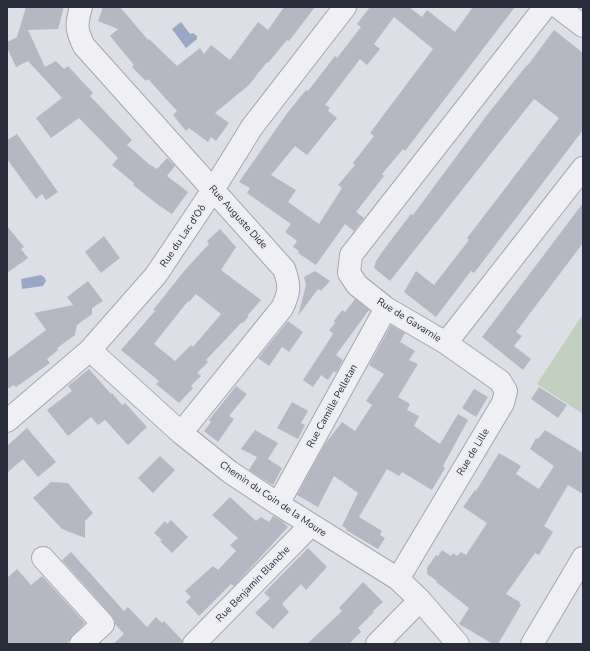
<svg xmlns="http://www.w3.org/2000/svg" width="590" height="651" viewBox="0 0 590 651" font-family="'Nunito Sans',sans-serif">
	<style>
		.green { fill: #c1cfbf }
		.water { fill: #9ba8c3 }
		.building { fill: #b5b8c2; fill-rule: evenodd }
		.lines { fill: none; stroke-linecap: round; stroke-linejoin: round }
		.minor-casing { stroke: #a3a6af; stroke-width: 24 }
		.minor { stroke: #f0f0f4; stroke-width: 22 }
		.labels { text-anchor: middle; dominant-baseline: central; stroke-width: 4; stroke-linejoin: round; paint-order: stroke }
		.street-label { font-size: 10px; fill: #282c3b; stroke: #eceef4 }
	</style>
	<rect width="100%" height="100%" fill="#dddfe6"/>
	<path class="green" d="M583,314V414L537,384Z"/>
	<path class="water" d="M181,22L190,34L193,33L197,36V39L186,48L172,29Z
		M41,275L45,278L46,281L43,286L22,289L21,279Z"/>
	<path class="building" d="M26,7H64L58,29L28,30L45,67L56,61L64,69L68,66L93,93L90,96L132,140L127,145L149,164L157,169L167,158L175,166L167,176L188,192L172,214L157,204L133,185L134,183L112,165L118,158L79,118L51,138L36,118L62,98L28,61L16,67L7,48V42L17,37Z
		M103,7H120L148,40L149,39L177,66L200,48L204,54L211,45L230,60L258,22L268,30L284,7H315L289,41L287,40L268,63L267,62L249,85L215,113L229,123L216,141L211,137L208,142L189,128L186,131L173,115L177,111L148,79L146,81L132,67L134,65L110,36L118,29L98,21Z
		M370,7H409L422,17L427,10L455,32L473,7H515L405,151L403,149L382,174L384,176L356,212L364,218L354,231L345,224L316,265L298,253L299,251L293,247L297,241L285,232L291,224L247,193L250,188L239,182L288,112L306,90L308,91L335,56L337,58L361,27L357,24ZM394,17L433,49L370,133L374,136L353,163L355,165L338,185L342,188L319,224L288,202L296,190L271,175L295,146L307,155L337,118L328,111L330,108L325,105L360,59L367,65L380,49L374,44Z
		M554,30L583,53V130L474,273L471,271L436,317L404,292L416,271L434,285L469,240L467,238L559,118L534,99L390,281L374,268L376,261L388,244L411,214L413,215L487,115L527,65H528Z
		M17,134L58,192L46,200L42,194L36,199L7,159V140Z
		M583,203V243L516,332L522,336L514,346L531,359L523,370L482,337Z
		M7,226L24,247L21,249L28,258L7,273Z
		M220,229L236,247L221,270L261,300L248,315V317L244,322L241,323L206,360L208,362L197,373L201,376L191,386L193,388L179,403L156,384L159,381L121,350L155,311L153,310L185,270L209,244L207,241ZM196,294L221,314L193,347L191,345L175,361L154,344L188,301L189,302Z
		M104,236L120,258L101,273L85,252Z
		M315,271L330,281L321,291L318,289L298,316L306,285L304,277Z
		M88,281L103,301L92,308V314L77,325L75,335L57,348L58,350L47,359L50,363L16,387L14,385L7,389V359L46,330L34,313L73,305L67,297Z
		M355,299L369,310L336,355L343,360L336,373L334,371L328,380L321,375L313,387L303,380L333,334L329,330L335,323L334,321L342,310L345,312Z
		M288,321L303,332L289,352L282,347L269,366L258,358Z
		M391,325L405,333L400,342L415,351L409,360L418,364L398,397L410,404L407,410L419,416L414,426L440,444L458,414L468,420L443,466L445,468L432,490L402,472L399,476L387,469L359,517L382,531L380,535L385,538L378,549L346,530V528L342,526L358,493L334,476L318,507L297,495L325,444L342,422L355,431L372,405L366,401L384,374L369,365Z
		M89,369L111,394L112,393L122,405L125,403L147,427L128,445L105,420L98,425L91,417L68,436L47,410L72,391L68,386Z
		M236,386L247,394L229,416L234,419L218,442L204,431L211,422L209,420Z
		M539,387L567,405L558,418L531,399Z
		M474,389L488,397L476,417L462,408Z
		M292,402L308,411L301,423L305,425L298,439L277,428Z
		M27,428L56,462L38,477L23,459L7,473V446Z
		M255,430L278,443L268,459L282,468L273,485L249,470L257,457L241,449Z
		M545,430L583,453V494L568,485L544,526L553,532L539,555L535,553L506,594L520,602L519,603L521,605L498,644H493L459,624L469,608L436,582L437,581L427,574V568L436,555L438,556L442,550L451,556L453,553L457,556L461,552L466,555L487,523L463,507L475,490L476,491L499,453L521,466L516,474L539,489L554,466L530,449L536,438L538,439Z
		M160,456L175,470L153,493L138,478Z
		M51,482L68,483L93,513L85,521V538L62,529L33,498Z
		M230,497L256,521L261,517L269,522L273,516L282,521L288,527L234,586L231,584L199,616L186,602L191,597L185,591L213,566L218,570L236,551L230,545L238,538L212,515Z
		M171,520L188,537L172,553L160,541L162,540L154,533L165,521L167,524Z
		M308,548L327,567L306,590L301,584L282,604L289,612L273,629L255,613L270,598L264,593Z
		M71,552L124,611L128,607L147,627L156,617L162,623L164,621L182,640V644H113L124,634L115,624V621L112,616L62,560Z
		M17,569L31,585L42,576L85,623L73,635L67,644H7V578Z
		M363,582L383,602L373,611L374,612L358,628L361,632L349,644H307L342,611L339,608Z"/>
	<g class="lines">
		<g class="minor-casing">
			<path id="minor" d="M81,7C76,24 76,30 84,46L284,269C290,285 290,292 282,308L181,433
				M558,7L583,26
				M446,343L583,168
				M90,350L181,433L230,472L278,504L398,579L420,600L458,644
				M7,421L90,350L156,275L213,190L252,127L345,7
				M278,504L386,308
				M43,558L103,624L81,644
				M398,579L503,403L506,391L500,381L463,355L446,343L386,308L357,285L349,273L351,255L545,7
				M194,644L311,525
				M377,644L420,600
				M532,644L583,558"/>
		</g>
		<use href="#minor" class="minor"/>
	</g>
	<g class="labels">
		<g class="street-label">
			<text transform="translate(238 217) rotate(48)">Rue Auguste Dide</text>
			<text transform="translate(183 236) rotate(-56)">Rue du Lac d'Oô</text>
			<text transform="translate(409 320) rotate(32)">Rue de Gavarnie</text>
			<text transform="translate(332 406) rotate(-61)">Rue Camille Pelletan</text>
			<text transform="translate(473 452) rotate(-59)">Rue de Lille</text>
			<text transform="translate(273 499) rotate(34)">Chemin du Coin de la Moure</text>
			<text transform="translate(253 584) rotate(-46)">Rue Benjamin Blanche</text>
		</g>
	</g>
	<rect width="590" height="651" fill="none" stroke="#282c3b" stroke-width="16"/>
</svg>
